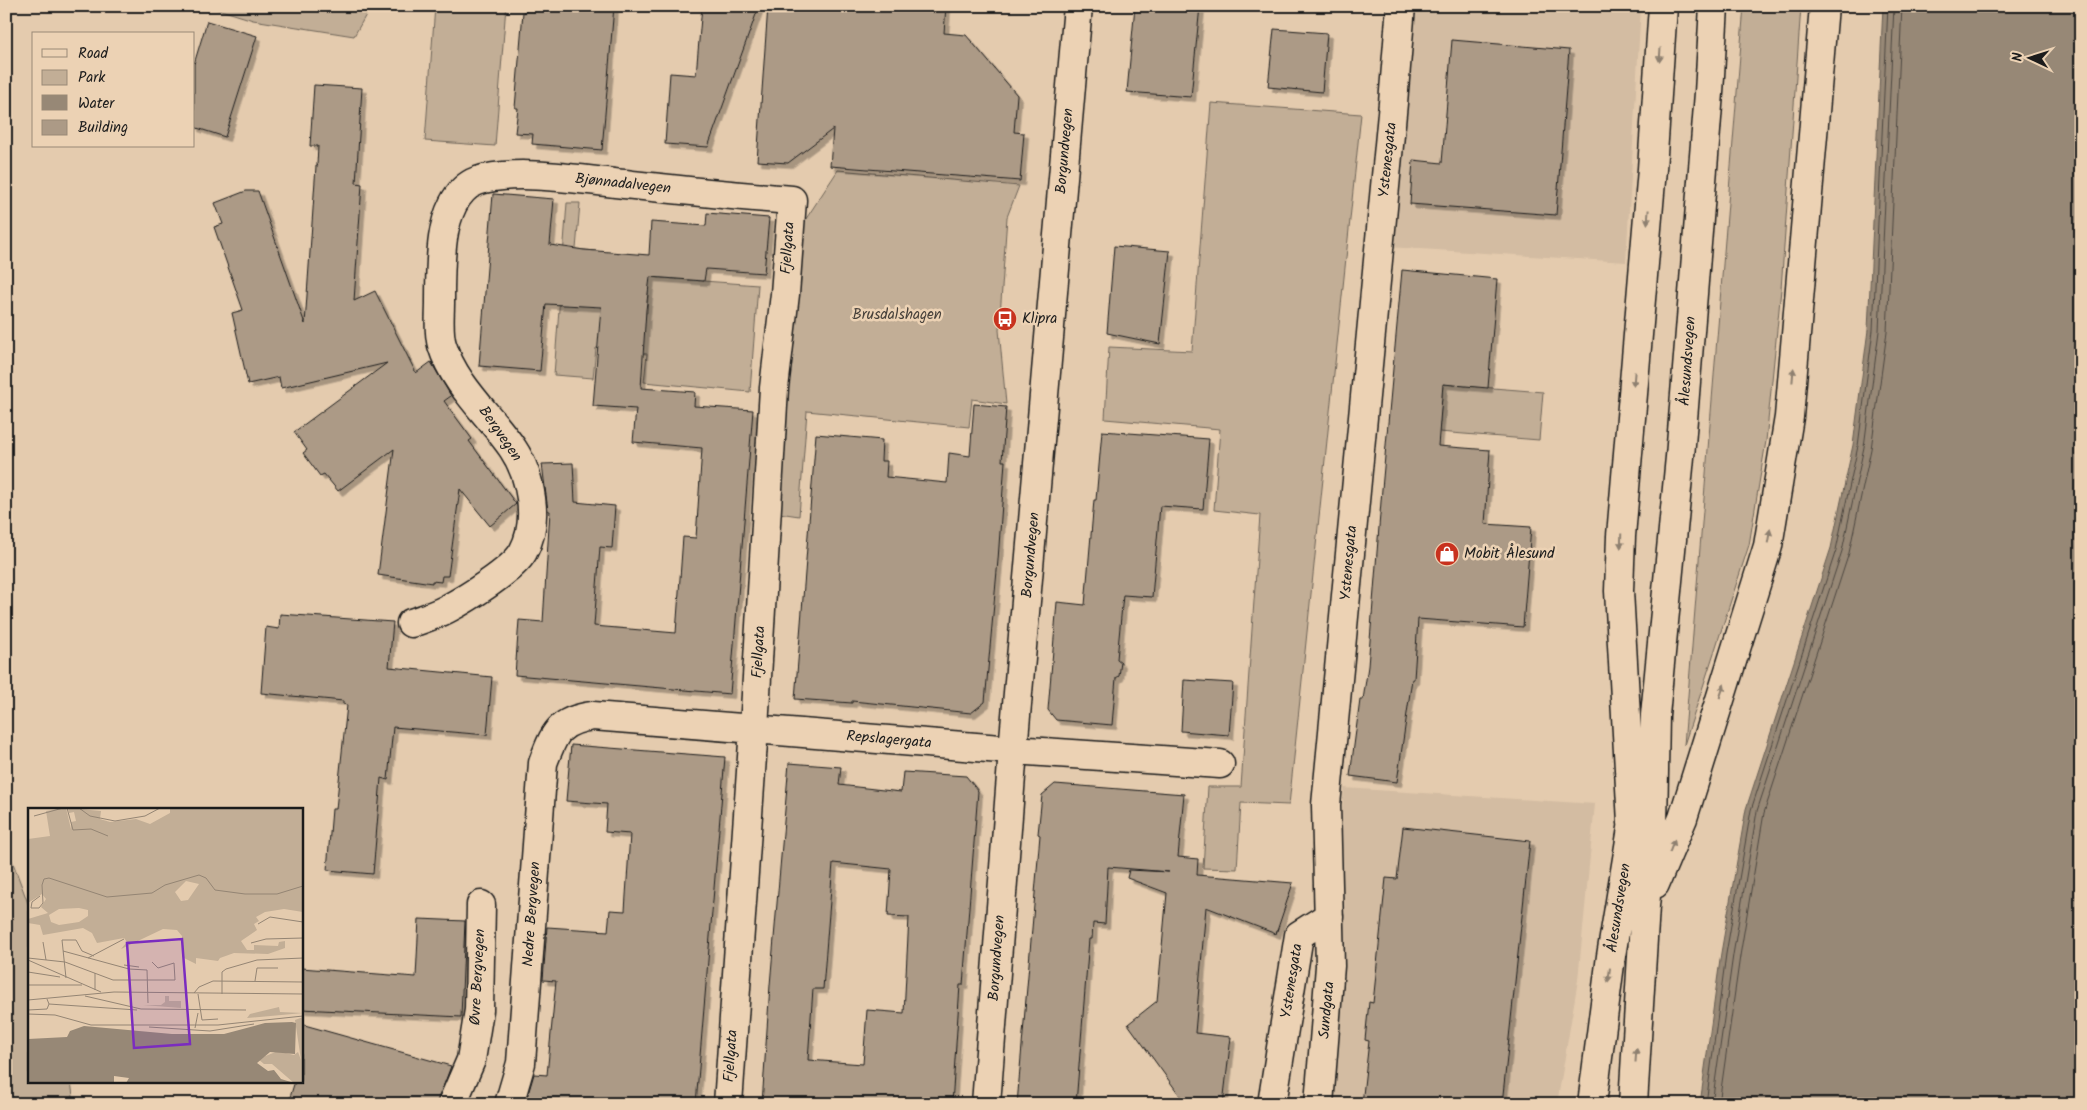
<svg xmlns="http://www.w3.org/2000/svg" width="2087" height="1110" viewBox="0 0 2087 1110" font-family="Kalam,sans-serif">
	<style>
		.built { fill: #d3bca2 }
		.green { fill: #c2ae96; stroke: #6f6559 }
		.water { fill: #978876; stroke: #665d52 }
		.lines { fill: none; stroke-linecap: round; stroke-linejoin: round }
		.shore { stroke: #4d4740; stroke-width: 1 }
		.building { fill: #ac9a86; stroke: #1c1c1c; fill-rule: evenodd; filter: url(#shadow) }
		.street-casing { stroke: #1c1c1c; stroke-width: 31 }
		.secondary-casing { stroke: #1c1c1c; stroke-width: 31 }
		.highway-casing { stroke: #1c1c1c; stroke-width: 31 }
		.street { stroke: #ecd2b4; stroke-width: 28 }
		.secondary { stroke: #ecd2b4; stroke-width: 28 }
		.highway { stroke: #ecd2b4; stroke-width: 28 }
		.oneway { fill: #8e8070 }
		.labels { text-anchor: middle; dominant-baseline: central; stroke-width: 5; stroke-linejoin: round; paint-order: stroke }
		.street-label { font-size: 15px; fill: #1c1c1c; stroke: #ecd2b4 }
		.park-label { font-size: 15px; fill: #46403a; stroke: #ecd2b4 }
		.poi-label { font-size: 15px; fill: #1c1c1c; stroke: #ecd2b4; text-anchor: start }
		.inset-road { fill: none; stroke: #948574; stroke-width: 1 }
		.view { fill: #7b2cbf; fill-opacity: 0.15; stroke: #7b2cbf; stroke-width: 2.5 }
		.inset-edge { fill: none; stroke: #1c1c1c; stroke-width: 2.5 }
	</style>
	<defs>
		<filter id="shadow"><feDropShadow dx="4.5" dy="4.5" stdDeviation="0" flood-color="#0004"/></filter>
	</defs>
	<rect width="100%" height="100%" fill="#e4cbae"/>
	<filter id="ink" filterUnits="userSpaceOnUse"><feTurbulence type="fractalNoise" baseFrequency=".02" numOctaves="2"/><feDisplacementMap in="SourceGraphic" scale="10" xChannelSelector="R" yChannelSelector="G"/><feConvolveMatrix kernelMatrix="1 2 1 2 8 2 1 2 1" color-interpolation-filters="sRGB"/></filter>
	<g filter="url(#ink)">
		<path class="built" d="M1394,6H1641L1626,262L1372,246Z
			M1344,788L1595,804L1578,980L1557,1104H1319Z"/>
		<path class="green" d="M208,6H371L354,36L253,20Z
			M435,6H506L495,146L425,141Z
			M1744,6H1801L1781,289L1766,441L1749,545L1684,745Z
			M1211,103L1361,114L1289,805L1241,803L1237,869L1203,868L1208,787H1241L1260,515L1214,510L1220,429L1105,419L1109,347L1192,351Z
			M838,170L1019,186L1007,217L999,330L1006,404L972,399L969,427L807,411L799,516L779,513L800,228Z
			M567,203H580L576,249L605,252L601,311L647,313L649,277L758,285L750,392L644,382L647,354L596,348L593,378L554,375Z
			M1443,384L1543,392L1539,440L1439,432Z
			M6,844L29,906V1081H71L74,1104H6Z"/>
		<path class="water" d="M1883,6H2081V1104H1700L1721,953L1746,809L1831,548L1853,445L1868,330Z"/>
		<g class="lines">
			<path class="shore" d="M1706,1104L1726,954L1751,810L1836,550L1858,446L1873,330L1888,6
				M1712,1104L1733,955L1757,811L1842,551L1864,447L1879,331L1894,6
				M1719,1104L1740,956L1764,813L1849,553L1871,449L1887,332L1902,6"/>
		</g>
		<path class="building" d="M526,6H614L602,150L532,144L533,134L515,133L518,108H515L523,12H526Z
			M702,6H759L708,147L665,144L670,73L696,75Z
			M768,6H946L944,33L966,35L1017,95L1014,132L1024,133L1020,181L830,166L833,129L788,163L757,161Z
			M1135,6H1200L1191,97L1127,92Z
			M207,21L257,36L225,137L194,127V64Z
			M1274,29L1327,33L1322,92L1268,87Z
			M1452,40L1569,50L1556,215L1410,204L1413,160L1442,163Z
			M314,85L362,88L356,183L362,184L354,301L375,291L416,373L431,362L451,396L444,401L472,439L469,441L516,504L490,526L460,489L448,576H442L441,582L432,581V583L378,575L394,449L338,491L324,474L320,476L303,453L307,450L294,432L387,363L281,388L279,377L248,384L232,313L243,310L214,227L223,224L215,203L246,191H258L305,324L316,166H318L317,165L318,146H310Z
			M493,194L554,199L550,245L584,250L649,255L651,222L706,226L707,213L769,218L764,273L706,269L704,281L650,277L646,310L641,388L695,392L694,406L753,410L730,694L515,675L519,620L543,622L550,511H548L542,464L573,463L575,502L615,506L612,548L600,547L594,626L676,633L683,537L696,538L702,448L633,442L636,409L593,406L601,307L546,304L540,371L479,366Z
			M1114,246L1170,251L1160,344L1107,333Z
			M1402,270L1497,279L1488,388L1443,384L1438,446L1490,450L1485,524L1531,527L1523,627L1418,619L1414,679H1412L1397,782L1350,776L1360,700H1363L1368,666L1382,489Z
			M974,404L1006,407L1002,461H1005L998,560L985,702L971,713L852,701V703L795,699L816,434L882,440L881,461H887L886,477L947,483L949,453L970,456Z
			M1102,431L1209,439L1203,509L1160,506L1152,597L1123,595L1117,659L1121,662L1119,676L1116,678L1112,725L1056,720L1048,710L1057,602L1085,605L1094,500H1096Z
			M280,614L393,622L389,667L492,677L487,735L393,727L388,780L381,778L373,874L327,870L332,809H336L347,705L343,704V701L261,693L266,627L279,629Z
			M1184,680L1233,683L1229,735L1181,731Z
			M571,745L725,757L696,1104H525L534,1074L547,1075L556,981L543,980L547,927L608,931L610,910L625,911L630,834L605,832L607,804L566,801Z
			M789,763L841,767L839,785L901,792L903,772L966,776L978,791L963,985H960L952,1104H762L770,985ZM833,863L891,869L888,916L909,917L904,1013L867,1010L863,1064L808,1060L813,989H823Z
			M1055,784L1184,794L1178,857L1198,859L1197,875L1293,883L1276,934L1206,907L1195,1033L1231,1037L1223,1104H1186L1128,1024L1157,1001L1167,893L1127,878L1129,870L1169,872L1108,867L1105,924L1093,923L1092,939H1089L1076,1104H1017L1040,835L1038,834L1042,795Z
			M1403,827L1530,841L1502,1104H1362L1369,1041L1365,1040L1369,1002L1373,1003L1386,878L1397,879Z
			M419,919L465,921L461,1017L301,1009V968L416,977Z
			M301,1024L451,1066L437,1104H288L295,1081H301Z"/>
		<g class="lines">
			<g class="street-casing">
				<path id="street" d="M411,623C423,619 436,615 447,609C466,599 513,570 523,552C540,521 531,476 513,449C490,415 454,385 442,345C438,332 440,316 440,302C440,280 440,259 443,238C446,217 455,189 477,181C512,168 585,180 624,184C680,190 735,196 792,200L785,294L774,388L754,728L728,1104
					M452,1104L471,1060L479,1010L481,905
					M509,1104L521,1063L543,763C554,733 559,720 593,716L1013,750L1220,764
					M1272,1104L1299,935L1329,916
					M1319,1104L1330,966L1326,805L1393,103L1401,6"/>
			</g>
			<g class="secondary-casing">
				<path id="secondary" d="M986,1104L1013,750L1078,6"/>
			</g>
			<g class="highway-casing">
				<path id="highway" d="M1632,823L1619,591L1621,536L1652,169L1663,6
					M1655,884L1683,818L1768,546L1789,417L1824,6
					M1592,1104L1611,956L1636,804
					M1633,1104L1645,906L1653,826L1655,715L1680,457L1709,93L1714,6"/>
			</g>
			<use href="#street" class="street"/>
			<use href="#secondary" class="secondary"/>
			<use href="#highway" class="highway"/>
		</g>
		<defs><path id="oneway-solid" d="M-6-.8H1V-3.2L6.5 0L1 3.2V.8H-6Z" transform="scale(1.25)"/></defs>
		<g class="oneway">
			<use href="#oneway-solid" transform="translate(1660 55) rotate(94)"/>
			<use href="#oneway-solid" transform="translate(1648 217) rotate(95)"/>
			<use href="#oneway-solid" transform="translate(1793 375) rotate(-85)"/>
			<use href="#oneway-solid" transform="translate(1634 379) rotate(95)"/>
			<use href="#oneway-solid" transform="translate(1769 536) rotate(-80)"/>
			<use href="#oneway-solid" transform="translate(1621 541) rotate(92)"/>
			<use href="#oneway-solid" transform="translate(1722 691) rotate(-71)"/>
			<use href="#oneway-solid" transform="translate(1672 846) rotate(-69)"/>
			<use href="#oneway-solid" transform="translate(1609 975) rotate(98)"/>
			<use href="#oneway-solid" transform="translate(1636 1055) rotate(-86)"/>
		</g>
	</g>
	<defs>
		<g id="bus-disc" transform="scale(1.25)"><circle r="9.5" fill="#c8321e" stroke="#ecd2b4"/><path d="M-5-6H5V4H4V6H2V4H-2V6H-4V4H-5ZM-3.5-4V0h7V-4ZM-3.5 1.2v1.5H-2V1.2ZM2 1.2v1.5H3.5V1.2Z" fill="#fff"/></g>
		<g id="shop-disc" transform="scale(1.25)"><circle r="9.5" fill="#c8321e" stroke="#ecd2b4"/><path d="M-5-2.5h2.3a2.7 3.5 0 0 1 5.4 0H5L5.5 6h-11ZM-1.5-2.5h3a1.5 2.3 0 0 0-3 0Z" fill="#fff"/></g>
	</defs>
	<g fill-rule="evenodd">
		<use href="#bus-disc" x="1005" y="319"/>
		<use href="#shop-disc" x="1447" y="554"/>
	</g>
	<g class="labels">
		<g class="street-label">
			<text transform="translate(1065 151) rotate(-85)">Borgundvegen</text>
			<text transform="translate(1388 160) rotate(-84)">Ystenesgata</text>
			<text transform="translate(623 184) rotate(6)">Bjønnadalvegen</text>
			<text transform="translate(788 248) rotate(-86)">Fjellgata</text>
			<text transform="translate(1688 361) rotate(-86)">Ålesundsvegen</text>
			<text transform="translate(500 434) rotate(55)">Bergvegen</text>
			<text transform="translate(1031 555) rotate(-85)">Borgundvegen</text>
			<text transform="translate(1349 563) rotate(-85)">Ystenesgata</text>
			<text transform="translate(759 652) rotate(-87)">Fjellgata</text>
			<text transform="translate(889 740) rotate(5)">Repslagergata</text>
			<text transform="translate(1619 908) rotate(-81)">Ålesundsvegen</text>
			<text transform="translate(532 914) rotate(-86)">Nedre Bergvegen</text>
			<text transform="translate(997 958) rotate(-86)">Borgundvegen</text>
			<text transform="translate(478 977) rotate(-87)">Øvre Bergvegen</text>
			<text transform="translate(1292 981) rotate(-81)">Ystenesgata</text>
			<text transform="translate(1327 1010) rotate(-85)">Sundgata</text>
			<text transform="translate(731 1056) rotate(-86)">Fjellgata</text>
		</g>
		<g class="park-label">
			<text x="897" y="315">Brusdalshagen</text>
		</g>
		<g class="poi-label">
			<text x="1022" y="319">Klipra</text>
			<text x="1464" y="554">Mobit Ålesund</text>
		</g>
	</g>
	<g transform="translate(28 808)">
		<rect width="275" height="275" fill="#e4cbae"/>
		<path d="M38,0L43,21V14L48,13L46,4L41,5L40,0L73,3L72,11L82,14L108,11L122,16L142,5V0H275V104L256,101L237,104L228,109L231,113L226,116L229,122L213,133L219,142H226V137L250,138L251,134L257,133V140L240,146L206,145L192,150L190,153L168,150V156L154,149V128L149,122L135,121L93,141L99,134L96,130L69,135L64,125L55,120L15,127L12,117L0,115V111L20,105L13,99L18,91L14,86L0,95V31L22,28L18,3ZM158,73L171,76L160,92L153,93L147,84ZM51,100L60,102V108L51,114L31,117L23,114L21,107L31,101ZM137,188H141V193H153V200L115,197H133L137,194ZM251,199L252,204L275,205L219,210L222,206ZM275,209V274L266,275L244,256H236L230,251L250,243L266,247L270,244L273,252L267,212Z" fill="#c2ae96" fill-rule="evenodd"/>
		<path d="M264,214L268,215L267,246L242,244L229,255L240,263L246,262L253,271L266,275H98L101,270L86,268V275H0V231L39,229L42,223L56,218L144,226H196L237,215Z" fill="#978876"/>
		<path class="inset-road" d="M39,0L45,22L63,21L80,28M51,0L62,8L87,13L117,8L132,0M6,8L35,0M12,88L4,94L3,100H11L15,95L14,77L16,71L21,70L79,89L124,85L137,77L171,67L178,70L187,82L217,86H249L275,78M230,116L242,109L275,114M15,134L18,152M223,135L238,131L275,130M35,143L101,161L119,162L120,195M0,150L37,154L85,172H147L146,155L130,160L124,154M60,150L96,131M0,152L73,184M96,157L111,159M0,164L32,169M67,165V182M38,170L34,132H48L54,143L66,148M227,173L229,160H250M0,177H54M166,185L171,179L185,173L275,174M170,186L174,212L190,211M194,186V164L198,161L229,152L275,150M57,188L113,201L218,202M19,191L21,196L109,202M0,192L86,184L275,186M0,202L19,201L21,196M0,206L27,207L63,217H190L275,208M121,219L182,223L226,216M167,220L170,205"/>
		<path class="view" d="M154,131L162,236L106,240L99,135Z"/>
		<rect width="275" height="275" class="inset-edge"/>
	</g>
	<rect width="2087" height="1110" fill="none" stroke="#ecd2b4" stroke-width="25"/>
	<rect x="12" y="12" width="2062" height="1085" fill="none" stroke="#1c1c1c" stroke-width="2" filter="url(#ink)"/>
	<rect x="32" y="32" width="162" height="115" fill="#ecd2b4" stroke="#998977"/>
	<rect x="42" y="49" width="25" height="8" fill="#ecd2b4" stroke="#998977"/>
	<text x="78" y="58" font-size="15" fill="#1c1c1c">Road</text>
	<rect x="42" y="70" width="25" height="15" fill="#c2ae96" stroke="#998977"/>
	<text x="78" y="82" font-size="15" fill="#1c1c1c">Park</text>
	<rect x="42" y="95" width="25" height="15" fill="#978876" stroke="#998977"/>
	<text x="78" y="108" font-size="15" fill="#1c1c1c">Water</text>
	<rect x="42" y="120" width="25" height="15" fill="#ac9a86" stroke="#998977"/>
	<text x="78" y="132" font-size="15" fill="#1c1c1c">Building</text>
	<g transform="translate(2030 58) rotate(274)" stroke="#ecd2b4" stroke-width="4" paint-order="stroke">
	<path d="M0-4L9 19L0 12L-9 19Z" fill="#1c1c1c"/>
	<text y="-8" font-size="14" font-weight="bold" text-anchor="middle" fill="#1c1c1c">N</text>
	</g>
</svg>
